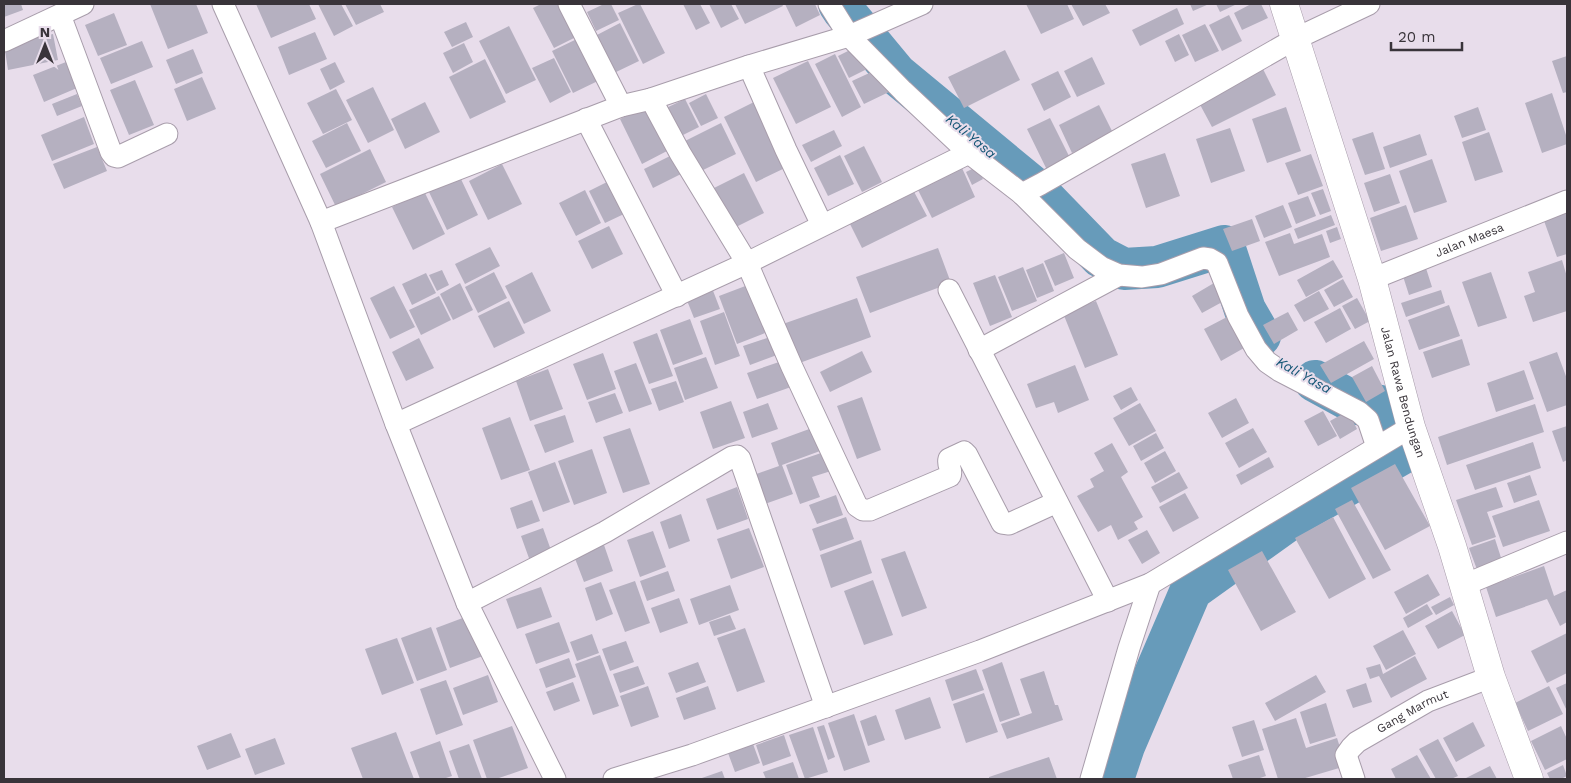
<svg xmlns="http://www.w3.org/2000/svg" width="1571" height="783" viewBox="0 0 1571 783" font-family="'Work Sans',sans-serif">
	<style>
		.lines { fill: none; stroke-linecap: round; stroke-linejoin: round }
		.river { stroke: #679bba; stroke-width: 42 }
		.building { fill: #b5b0c0 }
		.street-casing { stroke: #a89dab; stroke-width: 23 }
		.secondary-casing { stroke: #a89dab; stroke-width: 29 }
		.street { stroke: #fff; stroke-width: 21 }
		.secondary { stroke: #fff; stroke-width: 28 }
		.labels { text-anchor: middle; dominant-baseline: central; stroke-width: 4; stroke-linejoin: round; paint-order: stroke }
		.street-label { font-size: 12px; fill: #39343a; stroke: #e8ddeb }
		.water-label { font-size: 14px; font-style: italic; fill: #125474; stroke: #e8ddeb }
	</style>
	<rect width="100%" height="100%" fill="#e8ddeb"/>
	<g class="lines">
		<path class="river" d="M839,4L843,10L896,74L1034,188L1101,257L1124,269L1157,267L1224,246L1245,310L1260,336
			M1113,779L1124,746L1191,590L1300,512L1403,453L1381,406L1357,404L1315,381"/>
	</g>
	<path class="building" d="M4,4H21L23,10L4,17Z
		M150,4H196L208,33L168,49Z
		M256,4H309L316,19L271,38Z
		M318,4H341L353,26L334,36Z
		M345,4H380L384,12L356,25Z
		M541,4H564L580,35L554,48L533,8Z
		M604,4H611L619,20L596,31L587,12Z
		M638,4H640L665,53L643,64L618,13Z
		M683,4H700L710,23L696,30Z
		M709,4H731L739,19L721,28Z
		M735,4H782L783,6L745,24Z
		M785,4H815L820,15L796,27Z
		M1026,4H1067L1074,19L1041,34Z
		M1071,4H1105L1110,13L1083,26Z
		M1190,4H1209L1193,11Z
		M1216,4H1237L1220,12Z
		M1251,4H1261L1268,18L1242,30L1234,13Z
		M1177,8L1184,24L1140,46L1132,30Z
		M114,13L127,45L98,56L85,25Z
		M1229,15L1242,41L1222,51L1209,25Z
		M466,22L473,37L452,47L444,32Z
		M620,23L639,61L614,73L595,36Z
		M1205,24L1219,51L1195,62L1182,35Z
		M509,26L536,80L506,94L479,41Z
		M315,32L327,59L289,75L278,47Z
		M53,34L58,60L8,70L4,44Z
		M1179,34L1189,55L1175,62L1165,41Z
		M581,37L602,79L573,93L552,51Z
		M142,41L153,67L111,84L100,58Z
		M464,43L473,62L453,73L443,53Z
		M858,46L869,68L849,78L838,56Z
		M193,49L203,73L176,84L166,60Z
		M1005,50L1020,80L964,108L948,77Z
		M835,54L861,107L842,117L815,64Z
		M1567,56V92L1563,93L1552,61Z
		M1092,57L1105,84L1077,97L1064,71Z
		M554,58L571,92L550,103L532,68Z
		M485,59L506,102L470,119L449,77Z
		M808,61L831,107L796,124L773,78Z
		M66,62L77,88L44,102L33,75Z
		M335,62L345,82L330,90L320,69Z
		M1262,67L1276,95L1212,127L1197,99Z
		M878,69L889,92L864,104L852,81Z
		M1058,71L1071,97L1044,111L1031,84Z
		M202,77L216,109L187,121L174,89Z
		M135,80L154,125L129,135L110,90Z
		M373,87L394,130L368,143L346,100Z
		M336,89L352,120L323,134L307,103Z
		M1552,93L1567,138V144L1542,153L1525,103Z
		M77,94L82,106L57,116L52,104Z
		M706,94L718,118L701,126L689,103Z
		M685,99L699,127L677,138L662,110Z
		M425,102L440,132L405,149L391,119Z
		M754,102L787,167L756,182L724,117Z
		M1099,105L1113,133L1072,153L1059,125Z
		M645,107L667,151L642,164L620,119Z
		M1286,107L1301,151L1267,163L1252,119Z
		M1478,107L1486,130L1462,138L1454,116Z
		M84,117L94,144L52,161L41,135Z
		M1050,118L1070,158L1047,170L1027,129Z
		M347,123L361,151L326,168L312,141Z
		M721,123L736,154L701,171L685,141Z
		M1230,128L1245,171L1211,183L1196,139Z
		M834,130L842,146L811,162L802,145Z
		M1373,132L1385,169L1365,175L1352,139Z
		M1489,132L1503,172L1475,181L1462,142Z
		M1420,134L1427,155L1390,168L1383,147Z
		M864,146L882,182L862,192L844,156Z
		M97,147L107,171L64,189L53,164Z
		M370,149L386,182L336,207L320,174Z
		M1165,153L1180,196L1146,208L1131,164Z
		M1311,154L1323,186L1298,195L1285,163Z
		M672,155L681,174L653,188L644,169Z
		M840,155L854,184L828,196L814,168Z
		M1432,159L1447,202L1414,213L1399,171Z
		M502,164L522,204L488,220L469,181Z
		M976,167L983,179L972,185L966,172Z
		M962,168L975,197L932,218L918,190Z
		M744,173L764,213L734,228L714,188Z
		M1390,174L1400,203L1374,212L1364,183Z
		M460,177L478,215L447,230L429,192Z
		M607,182L624,214L605,223L589,191Z
		M912,188L927,216L862,248L848,220Z
		M1323,189L1331,211L1320,215L1311,193Z
		M585,190L601,223L576,236L559,203Z
		M424,191L445,234L413,250L392,207Z
		M1308,196L1316,216L1296,224L1288,203Z
		M1283,205L1292,227L1264,238L1255,216Z
		M1406,205L1418,239L1381,251L1370,218Z
		M1567,210V254L1557,257L1543,218Z
		M1331,215L1335,225L1298,239L1294,229Z
		M1252,219L1260,241L1232,251L1223,229Z
		M609,226L623,254L592,269L578,241Z
		M1337,227L1341,239L1330,243L1326,231Z
		M1290,233L1294,244L1322,234L1330,257L1279,276L1265,242Z
		M490,247L500,266L465,284L455,264Z
		M938,248L951,283L870,313L856,277Z
		M1064,253L1074,278L1055,286L1044,261Z
		M1333,260L1343,277L1306,297L1297,280Z
		M1562,260L1567,277V311L1533,322L1524,296L1535,292L1528,272Z
		M1424,262L1432,287L1409,295L1401,270Z
		M1043,263L1054,291L1037,298L1026,270Z
		M1023,267L1037,301L1012,311L998,277Z
		M442,270L449,285L437,291L429,275Z
		M494,272L507,298L478,313L465,287Z
		M532,272L551,311L524,324L505,286Z
		M1491,272L1507,318L1478,327L1462,282Z
		M426,273L436,293L412,305L402,284Z
		M995,275L1012,317L990,326L973,283Z
		M1343,279L1353,297L1334,307L1324,290Z
		M460,283L473,310L453,320L440,294Z
		M1214,283L1224,301L1202,313L1192,296Z
		M748,285L765,333L737,344L719,296Z
		M394,286L415,327L390,339L370,298Z
		M712,288L720,309L694,318L686,298Z
		M1441,290L1445,303L1406,317L1401,303Z
		M1319,291L1329,309L1304,322L1294,305Z
		M439,296L451,320L421,335L409,310Z
		M857,298L871,337L794,365L780,325Z
		M1357,298L1370,321L1355,329L1342,306Z
		M509,301L525,333L494,348L478,316Z
		M1096,301L1118,355L1085,368L1063,313Z
		M1449,305L1460,336L1419,350L1408,320Z
		M1340,308L1351,329L1326,343L1314,322Z
		M724,312L740,356L715,365L700,321Z
		M1288,312L1298,330L1274,344L1263,325Z
		M1227,317L1244,348L1221,361L1204,329Z
		M690,319L703,354L673,365L660,330Z
		M657,333L673,376L649,384L633,342Z
		M770,337L777,355L750,365L743,346Z
		M419,338L434,368L406,381L392,352Z
		M1462,339L1470,365L1432,378L1423,352Z
		M1364,341L1374,359L1331,383L1320,365Z
		M862,351L872,372L830,392L820,372Z
		M1557,352L1567,379V405L1547,412L1529,362Z
		M603,353L616,389L587,400L573,364Z
		M706,357L718,388L685,400L674,368Z
		M782,361L791,387L757,399L747,373Z
		M636,363L652,404L629,412L614,371Z
		M1075,365L1089,400L1058,413L1054,402L1036,408L1027,384Z
		M1372,366L1385,391L1366,402L1352,377Z
		M548,369L563,409L530,421L516,381Z
		M1524,370L1534,399L1496,412L1487,383Z
		M676,381L684,402L659,411L651,389Z
		M1131,387L1138,400L1121,410L1113,396Z
		M615,393L623,413L596,423L588,402Z
		M862,397L881,450L857,459L837,406Z
		M1236,398L1249,423L1222,438L1208,413Z
		M731,401L745,438L713,449L700,412Z
		M768,403L778,429L752,438L743,412Z
		M1140,403L1156,431L1129,446L1113,418Z
		M1535,404L1544,432L1447,465L1438,437Z
		M1323,411L1337,436L1318,446L1304,421Z
		M1348,411L1357,429L1340,439L1330,421Z
		M565,415L574,442L545,453L534,425Z
		M510,417L530,470L501,480L482,428Z
		M1567,426V460L1563,462L1552,431Z
		M630,428L650,484L623,493L603,437Z
		M812,428L820,451L782,465L793,494L759,506L748,477L779,466L771,443Z
		M1253,428L1267,452L1239,468L1225,443Z
		M1156,433L1164,448L1141,461L1133,446Z
		M1533,442L1541,468L1475,490L1466,465Z
		M1112,443L1128,472L1121,477L1143,517L1134,522L1138,529L1118,540L1111,525L1098,532L1077,496L1094,487L1090,479L1104,471L1094,453Z
		M592,449L607,493L574,505L558,461Z
		M1165,451L1176,471L1155,483L1144,463Z
		M824,452L831,471L812,477L820,497L800,504L786,465Z
		M1269,457L1274,467L1241,485L1236,475Z
		M555,462L570,502L543,512L528,472Z
		M1395,464L1430,526L1385,550L1351,488Z
		M1179,472L1188,488L1160,503L1151,487Z
		M1530,475L1537,495L1514,503L1507,483Z
		M737,487L748,519L717,530L706,499Z
		M1496,487L1503,507L1487,512L1496,537L1472,545L1456,500Z
		M1185,493L1199,518L1173,532L1159,507Z
		M836,495L843,515L817,524L809,505Z
		M532,500L540,521L517,529L510,508Z
		M1352,500L1391,570L1373,579L1335,509Z
		M1539,500L1550,531L1503,547L1492,516Z
		M681,514L690,541L669,549L660,522Z
		M846,517L854,539L820,551L812,529Z
		M1333,517L1366,579L1329,599L1295,538Z
		M543,528L552,553L530,561L521,536Z
		M749,528L764,567L731,579L717,539Z
		M1147,530L1160,553L1142,564L1128,540Z
		M653,531L666,567L640,577L627,540Z
		M1495,539L1504,567L1479,575L1469,548Z
		M861,540L872,573L831,588L820,555Z
		M604,545L613,571L584,582L574,556Z
		M905,551L927,608L902,617L881,559Z
		M1262,551L1296,612L1261,631L1228,570Z
		M1544,566L1554,596L1567,590V622L1560,626L1547,599L1496,617L1486,587Z
		M668,571L675,591L647,601L640,581Z
		M1428,574L1440,595L1406,614L1394,592Z
		M873,580L893,635L864,645L844,591Z
		M635,581L650,623L625,632L609,590Z
		M601,582L613,614L596,621L585,588Z
		M730,585L739,610L699,625L690,599Z
		M541,587L552,617L517,629L506,599Z
		M1450,597L1454,605L1436,615L1431,607Z
		M679,598L688,623L660,633L651,608Z
		M1427,604L1433,614L1408,628L1403,618Z
		M1452,611L1465,635L1438,649L1425,626Z
		M730,615L736,629L714,636L709,622Z
		M468,616L483,656L450,668L436,628Z
		M559,622L570,652L536,664L525,634Z
		M431,627L447,670L417,681L401,638Z
		M745,628L765,682L737,692L717,638Z
		M1403,630L1416,654L1386,670L1373,646Z
		M1567,633V673L1547,683L1531,651Z
		M592,634L599,653L577,661L570,642Z
		M397,638L414,683L382,695L365,649Z
		M626,641L634,662L610,671L602,649Z
		M600,655L619,706L593,715L575,664Z
		M1415,656L1427,679L1391,698L1379,676L1370,679L1366,668L1380,664L1383,674Z
		M569,658L576,677L546,688L539,669Z
		M698,662L706,682L676,693L668,673Z
		M1002,662L1020,715L1000,722L982,670Z
		M638,666L645,684L620,693L613,674Z
		M976,669L984,690L952,701L945,680Z
		M1044,671L1055,705H1058L1063,720L1007,739L1001,724L1032,713L1020,679Z
		M488,675L498,702L463,715L453,688Z
		M1316,675L1326,692L1275,721L1265,703Z
		M446,680L463,725L436,735L420,689Z
		M573,682L580,701L554,711L546,692Z
		M1366,683L1372,702L1353,708L1346,690Z
		M1567,683V711L1556,688Z
		M648,686L659,717L631,727L620,696Z
		M708,686L716,709L684,720L676,698Z
		M1549,686L1563,714L1528,731L1515,703Z
		M984,693L998,732L966,743L953,704Z
		M930,697L941,728L905,740L895,710Z
		M1326,703L1336,736L1310,744L1300,712Z
		M854,714L870,762L844,771L828,723Z
		M876,715L885,740L868,746L860,721Z
		M1296,718L1306,748L1337,738L1346,766L1302,779H1278L1262,729Z
		M1254,720L1264,750L1242,757L1232,727Z
		M1473,722L1485,746L1456,762L1443,738Z
		M824,725L835,757L828,760L817,727Z
		M512,726L528,768L496,779H487L473,740Z
		M1561,726L1567,739V759L1545,770L1531,741Z
		M813,727L828,772L805,779L789,735Z
		M396,732L414,779H363L351,748Z
		M231,733L241,757L207,770L197,746Z
		M784,735L791,756L763,766L756,745Z
		M275,738L285,764L255,775L245,749Z
		M1438,739L1458,776L1451,779H1436L1419,749Z
		M440,741L452,776L443,779H420L410,752Z
		M469,744L482,779H459L449,751Z
		M753,744L760,763L735,772L728,753Z
		M1259,755L1266,776L1257,779H1233L1228,765Z
		M1417,755L1431,779H1396L1391,769Z
		M1049,757L1057,779H989V777Z
		M793,762L799,779H766L763,772Z
		M1563,765L1567,776L1561,779H1550L1547,773Z
		M1490,766L1497,779H1464Z
		M722,771L725,779H699Z"/>
	<g class="lines">
		<g class="street-casing">
			<g id="street">
				<path d="M223,4L321,222L396,424L467,603L555,779"/>
				<path d="M569,4L621,106"/>
				<path d="M829,4L849,36L903,91L969,153L1022,194L1077,249L1101,267L1119,275L1142,277L1161,274L1203,258L1210,259L1217,263L1238,316L1256,349L1267,362L1280,371L1359,412L1368,420L1377,447"/>
				<path d="M60,15L111,152L114,156L118,157L167,134"/>
				<path d="M4,41L83,4"/>
				<path d="M749,66L786,150L822,225"/>
				<path d="M651,99L680,153L747,263L792,367L857,506L863,510H870L950,476C953,470 947,466 949,459L964,452L967,455L1002,523L1009,524L1057,502"/>
				<path d="M586,119L677,296"/>
				<path d="M1022,194L1041,184L1295,39L1369,4"/>
				<path d="M321,222L621,106L651,99L749,66L849,36L922,4"/>
				<path id="s1" d="M1372,279L1567,201"/>
				<path d="M949,290L1108,601"/>
				<path d="M979,350L1119,275"/>
				<path d="M396,424L747,263L969,153"/>
				<path d="M1464,585L1567,542"/>
				<path d="M467,603L605,532L732,457L737,456L740,459L826,707"/>
				<path d="M614,779L692,755L980,651L1150,584L1411,427"/>
				<path d="M1091,779L1129,648L1150,584"/>
				<path id="s2" d="M1354,779L1346,755L1351,748L1357,742L1428,701L1491,677"/>
			</g>
		</g>
		<g class="secondary-casing">
			<g id="secondary">
				<path id="s3" d="M1284,4L1372,279L1411,427L1452,546L1491,677L1529,779"/>
			</g>
		</g>
		<use href="#street" class="street"/>
		<use href="#secondary" class="secondary"/>
	</g>
	<g class="labels">
		<g class="street-label">
			<text stroke="none"><textPath href="#s1" startOffset="105">Jalan Maesa</textPath></text>
			<text stroke="none"><textPath href="#s3" startOffset="406">Jalan Rawa Bendungan</textPath></text>
			<text stroke="none"><textPath href="#s2" startOffset="106">Gang Marmut</textPath></text>
		</g>
		<g class="water-label">
			<text transform="translate(971 136) rotate(40)">Kali Yasa</text>
			<text transform="translate(1304 375) rotate(29)">Kali Yasa</text>
		</g>
	</g>
	<rect width="1571" height="783" fill="none" stroke="#39343a" stroke-width="10"/>
	<g transform="translate(45 45)" stroke="#e8ddeb" stroke-width="4" paint-order="stroke">
	<path d="M0-4L9 19L0 12L-9 19Z" fill="#39343a"/>
	<text y="-8" font-size="14" font-weight="bold" text-anchor="middle" fill="#39343a">N</text>
	</g>
	<path d="M1391 42v8h71v-8" fill="none" stroke="#39343a" stroke-width="2.5"/>
	<text x="1398" y="42" font-size="15" fill="#39343a" stroke="#e8ddeb" stroke-width="4" paint-order="stroke">20 m</text>
</svg>
